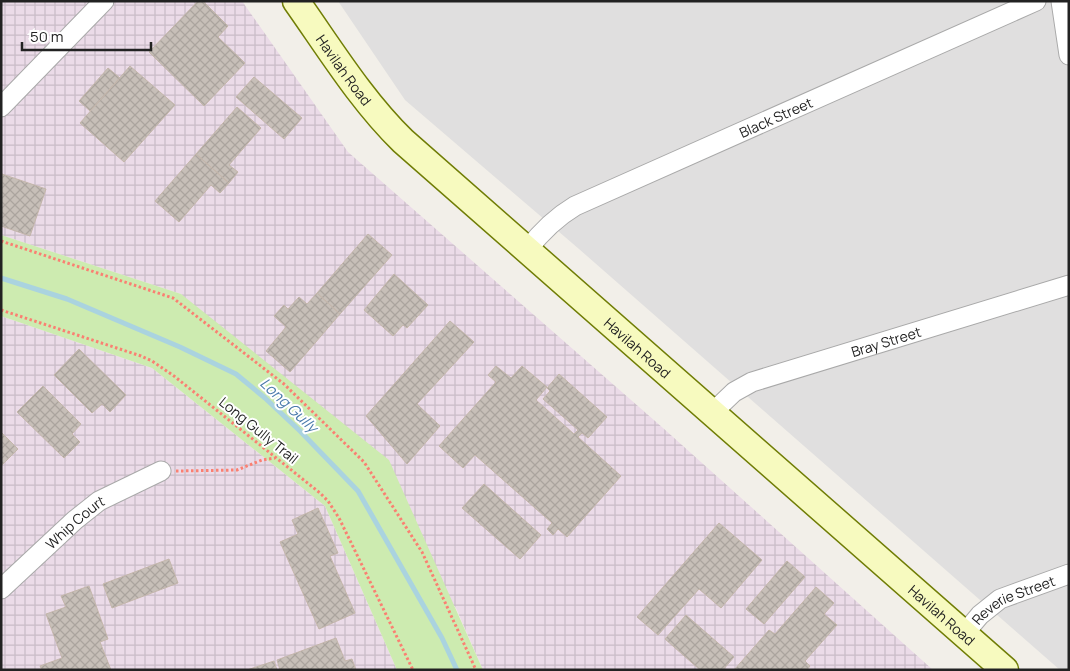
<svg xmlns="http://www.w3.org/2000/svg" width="1070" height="671" viewBox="0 0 1070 671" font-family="Manrope,sans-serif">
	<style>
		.residential { fill: #e0dfdf }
		.industrial { fill: url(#industrial-grid) }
		.grass { fill: #cdebb0 }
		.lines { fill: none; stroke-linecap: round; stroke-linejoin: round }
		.stream { stroke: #aad3df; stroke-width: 5 }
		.building { fill: url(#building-cross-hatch); stroke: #c4b6ab }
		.street-casing { stroke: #a9a9a9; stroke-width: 21 }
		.secondary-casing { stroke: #707d05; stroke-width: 29 }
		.path { stroke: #fa8072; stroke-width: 3; stroke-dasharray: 2.5 2.5; stroke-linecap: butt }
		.street { stroke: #fff; stroke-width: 19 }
		.secondary { stroke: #f7fabf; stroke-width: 26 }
		.labels { text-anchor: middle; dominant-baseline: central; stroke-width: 4; stroke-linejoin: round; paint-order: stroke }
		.street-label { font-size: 14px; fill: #222; stroke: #fff }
		.water-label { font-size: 15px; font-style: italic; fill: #4a7aab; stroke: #fff }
	</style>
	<defs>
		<pattern id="industrial-grid" width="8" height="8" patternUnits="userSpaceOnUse" patternTransform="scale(1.25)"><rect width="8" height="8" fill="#ebdbe8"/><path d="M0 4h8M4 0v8" fill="none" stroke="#c9bcc7"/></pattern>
		<pattern id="building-cross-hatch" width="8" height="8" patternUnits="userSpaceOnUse" patternTransform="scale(1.25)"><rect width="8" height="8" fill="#c7bfb8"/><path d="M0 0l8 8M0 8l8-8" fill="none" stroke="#aba49e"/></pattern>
	</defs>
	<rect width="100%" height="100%" fill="#f2efe9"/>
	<path class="residential" d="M338,1H1069V670H1060L579,249L405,100Z"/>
	<path class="industrial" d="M1,1H242L348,152L663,428L933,670H483L455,606H453L181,294L1,235Z
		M1,316L152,368L325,506L397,670H1Z"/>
	<path class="grass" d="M1,235L181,294L389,460L483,670H397L325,506L152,368L1,316Z"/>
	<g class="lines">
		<path class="stream" d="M1,278L67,299L180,347L236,374L265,398L300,431L358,491L442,638L457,670"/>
	</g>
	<path class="building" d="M198,1H203L228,26L218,37L245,63L204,106L149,52Z
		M130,66L175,105L124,162L80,123Z
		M108,68L120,78L90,111L79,101Z
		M254,77L302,118L284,139L236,97Z
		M237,107L261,128L229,165L238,172L229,183L196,154Z
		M196,154L229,183L220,193L211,185L179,222L155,201Z
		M2,174L46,189L30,236L1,226Z
		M368,234L392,255L340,314L317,293Z
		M394,274L428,305L407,328L403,325L393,336L364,310Z
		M317,293L340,314L290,372L266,351L286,327L274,316L284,305L288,309L299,297L307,304Z
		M450,321L474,342L417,404L440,426L407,464L366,416Z
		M79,349L126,395L110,412L102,404L92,413L54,375Z
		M496,366L511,378L522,366L547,387L536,400L574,434L578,430L543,399L550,391L547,388L559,374L607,417L588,438L582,433L578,437L621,476L567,537L558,529L553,535L547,529L552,523L475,455L463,468L439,446L496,382L488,375Z
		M43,386L81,424L72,434L80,442L64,458L17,412Z
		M1,432L18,449L1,466Z
		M484,484L541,535L520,559L462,508Z
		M318,508L338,553L330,556L355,613L319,629L280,542L298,534L292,520Z
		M719,523L762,560L721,608L699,589L658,635L637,617Z
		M169,559L178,583L112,608L103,584Z
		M787,561L805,577L764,624L746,609Z
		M89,586L108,639L100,642L111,670H42L40,666L62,658L46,614L66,607L61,596Z
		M816,587L834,603L824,614L837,625L805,661L810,666L807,670H734L769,630L775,634Z
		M686,615L734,657L723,670H700L665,639Z
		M336,638L345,661L352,659L356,670H280L277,660Z
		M274,661L277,670H247Z"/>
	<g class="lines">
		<g class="street-casing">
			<g id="street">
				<path d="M1061,1L1069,55"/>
				<path d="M1,107L104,1"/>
				<path id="s1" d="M527,250C541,232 555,218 575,206L1036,1"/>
				<path id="s2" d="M712,413L734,392L752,382L1069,285"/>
				<path id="s3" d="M1,589L75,520L99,501L161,471"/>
				<path id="s4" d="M964,634L980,615L1000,599L1069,574"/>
			</g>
		</g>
		<g class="secondary-casing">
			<g id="secondary">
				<path id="s5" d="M296,1C330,49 361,100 403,141L1005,670"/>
			</g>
		</g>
		<path class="path" d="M1,241L173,298L284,384L364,462L422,552L476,670
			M1,310L141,356L152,361L174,376L320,493L328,501L339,518L413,670
			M176,471L237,470L262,460L275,458"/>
		<use href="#street" class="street"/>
		<use href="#secondary" class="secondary"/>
	</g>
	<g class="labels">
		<g class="street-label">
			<text stroke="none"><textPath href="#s5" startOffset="84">Havilah Road</textPath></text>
			<text stroke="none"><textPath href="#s1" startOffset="285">Black Street</textPath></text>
			<text stroke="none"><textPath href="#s2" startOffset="191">Bray Street</textPath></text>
			<text stroke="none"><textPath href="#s5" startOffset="489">Havilah Road</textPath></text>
			<text transform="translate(259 430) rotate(39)">Long Gully Trail</text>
			<text stroke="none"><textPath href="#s3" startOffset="100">Whip Court</textPath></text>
			<text stroke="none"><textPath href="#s4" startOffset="62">Reverie Street</textPath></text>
			<text stroke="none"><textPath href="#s5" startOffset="894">Havilah Road</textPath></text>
		</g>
		<g class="water-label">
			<text transform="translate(289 405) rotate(43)">Long Gully</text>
		</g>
	</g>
	<rect width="1070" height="671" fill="none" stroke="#222222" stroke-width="5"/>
	<path d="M22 42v8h129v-8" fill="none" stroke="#222222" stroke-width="2.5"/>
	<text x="30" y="42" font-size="15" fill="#222222" stroke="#ffffff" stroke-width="4" paint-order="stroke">50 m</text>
</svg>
